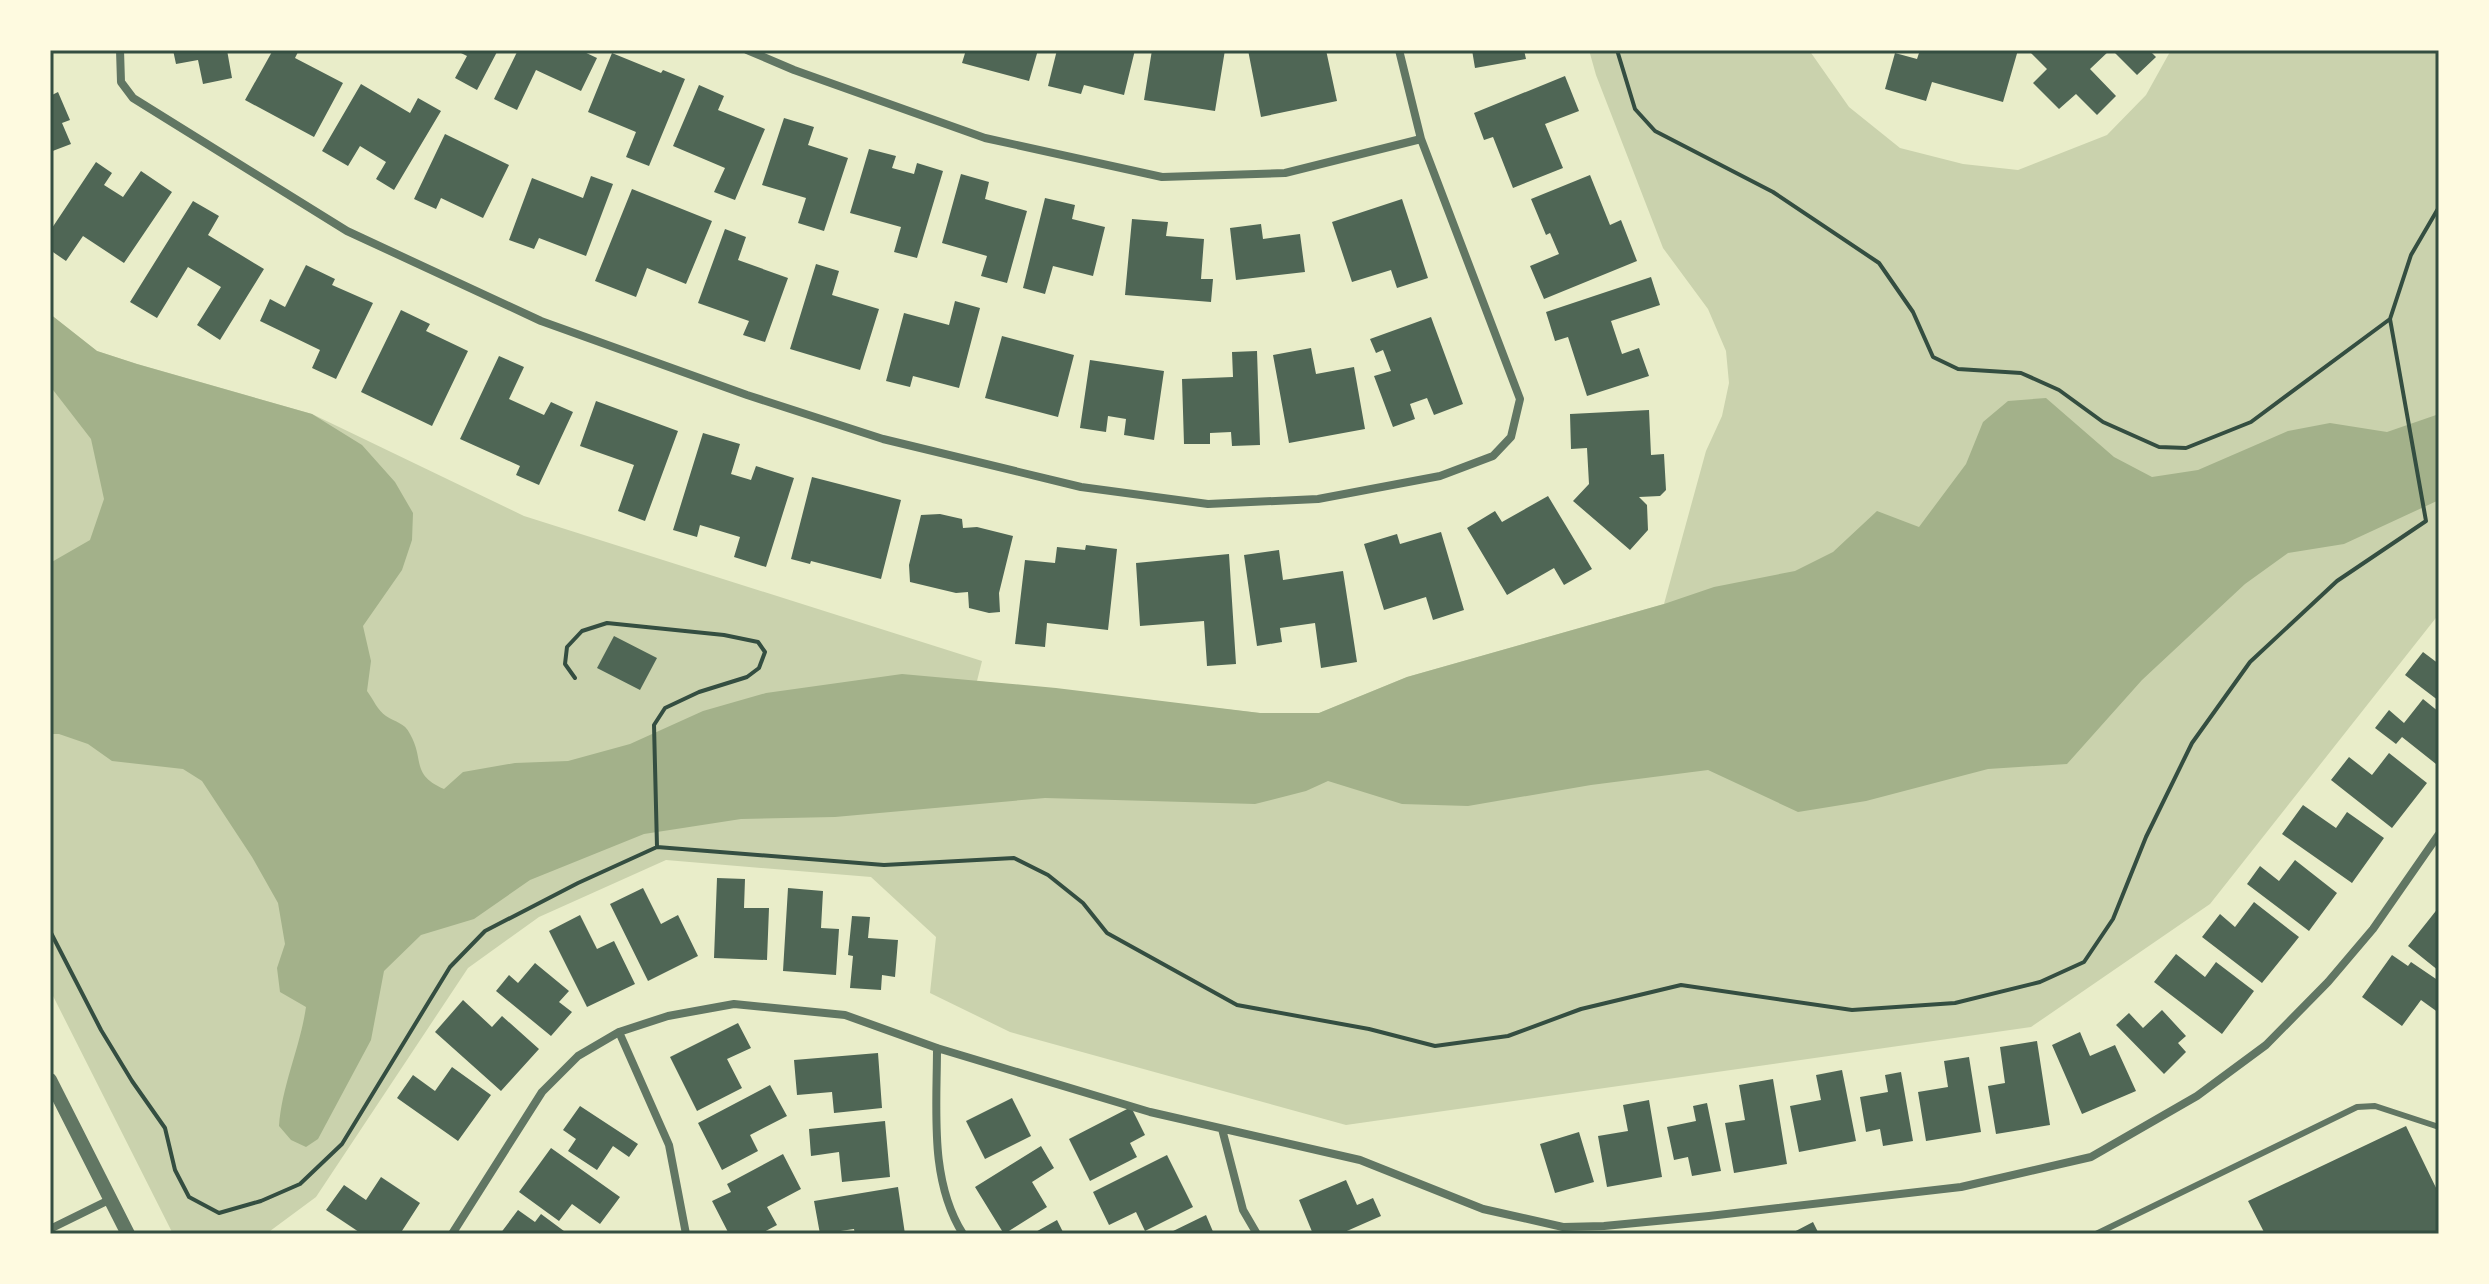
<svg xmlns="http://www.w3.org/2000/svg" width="2489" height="1284" viewBox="0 0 2489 1284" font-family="'PT Sans',sans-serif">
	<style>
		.green { fill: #cad2ad }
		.water { fill: #a3b18a }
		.building { fill: #4f6655 }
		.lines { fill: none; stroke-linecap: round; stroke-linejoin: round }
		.path { stroke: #344e41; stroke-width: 4 }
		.service { stroke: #617663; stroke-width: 6 }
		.minor { stroke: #617663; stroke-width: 8 }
		.tertiary { stroke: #617663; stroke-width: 14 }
		.neatline { fill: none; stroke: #344e41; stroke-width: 3 }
	</style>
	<rect width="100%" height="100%" fill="#e9edc9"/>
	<path class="green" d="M1589,50H1809L1849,107L1900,148L1963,164L2018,170L2107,135L2146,95L2171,50H2439V614L2210,904L2031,1027L1346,1125L1010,1032L930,993L936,937L871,877L666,860L539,917L468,968L316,1197L266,1234H173L50,990V314L97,351L137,364L312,414L524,516L982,661L977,681L1260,713H1319L1407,677L1664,604L1706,451L1722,416L1729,383L1726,351L1708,309L1663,248L1596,75Z"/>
	<path class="water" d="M50,314L97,351L137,364L312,414L362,445L395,482L413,513L412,540L402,570L363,626L371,661L367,691C373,699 378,711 386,716C396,723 404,722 410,734C425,760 410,774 444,789L463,772L515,763L568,761L630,744L703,711L766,693L902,674L1056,688L1260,713H1319L1407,677L1664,604L1714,587L1795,571L1833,552L1877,511L1919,527L1966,464L1983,422L2008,401L2046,398L2114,457L2152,477L2198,470L2288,431L2330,423L2387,432L2439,414V500L2344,544L2288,553L2245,584L2142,680L2067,764L1988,769L1866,801L1798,812L1708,770L1591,785L1468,806L1402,804L1328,781L1306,791L1255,804L1045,798L835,817L741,819L644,834L530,880L474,919L421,935L384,971L371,1040L318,1139L306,1147L291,1140L279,1126C282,1085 300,1048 306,1007L280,992L277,968L285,944L278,903L252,857L202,781L183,769L112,761L88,744L59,734H50V563L90,540L104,499L91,439L50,386Z"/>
	<path class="building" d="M173,50H227L232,78L203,84L198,60L176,64Z
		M273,50H299L295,58L343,83L314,137L245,100Z
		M455,50H498L477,90L455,78L467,56Z
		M518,50H580L597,58L581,91L536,70L517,110L494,99Z
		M966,50H1038L1029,81L962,63Z
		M1057,50H1135L1124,95L1084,85L1081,94L1048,86Z
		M1152,50L1194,53V50H1225L1215,111L1144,100Z
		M1248,50H1288V52L1326,50L1337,101L1261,117Z
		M1472,50H1524L1526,59L1475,68Z
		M1920,50H2018L2003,102L1932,82L1926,101L1885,89L1895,53L1917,59Z
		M2028,50H2110L2090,69L2116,96L2097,115L2076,94L2059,109L2033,83L2047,69Z
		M2112,50H2149L2156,57L2137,75Z
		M612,53L661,73L663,70L685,79L649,166L626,157L636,132L588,112Z
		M1565,76L1579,111L1545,124L1563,168L1513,188L1493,137L1484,140L1474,113Z
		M361,84L410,113L418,98L441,111L394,190L376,179L386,162L360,146L348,166L322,151Z
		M699,85L724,96L718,110L765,129L735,200L714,192L725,168L673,146Z
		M58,92L70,120L62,123L71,144L50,152V96Z
		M784,118L814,127L808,145L848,158L824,231L798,223L806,198L762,185Z
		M445,134L509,165L483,218L441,198L436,209L414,199Z
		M869,149L896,156L892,168L914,174L917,163L943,171L917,258L894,252L901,227L850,213Z
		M96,162L112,173L104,185L123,197L141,171L172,192L124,263L83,236L66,261L50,250V231Z
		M961,174L989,182L985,199L1027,211L1007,283L981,276L987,256L942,243Z
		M1590,175L1610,225L1621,220L1637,261L1544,299L1530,266L1559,254L1550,233L1546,235L1531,199Z
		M591,176L613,184L586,256L539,238L534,249L509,240L532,178L583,198Z
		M632,189L712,221L686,284L647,268L636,297L595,281Z
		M1045,198L1075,205L1072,219L1105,227L1093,276L1053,266L1045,294L1023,288Z
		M1402,199L1428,278L1397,288L1391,270L1352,282L1332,222Z
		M193,201L219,216L208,235L264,269L220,340L197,325L221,287L188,267L157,318L130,302Z
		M1132,219L1168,222L1166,236L1204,239L1201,279H1213L1211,302L1125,295Z
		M1261,224L1263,239L1300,234L1305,272L1236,280L1230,228Z
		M725,229L746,237L738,260L788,278L765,342L743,335L749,321L698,303Z
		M816,264L839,271L832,295L879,309L860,370L790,349Z
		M306,265L335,279L332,285L373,303L336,379L312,368L320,350L260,321L270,299L285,307Z
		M1651,277L1660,305L1611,321L1622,354L1639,348L1649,376L1587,396L1568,337L1555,341L1546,312Z
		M955,301L980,308L959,388L913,376L910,387L886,381L904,313L949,325Z
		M401,310L430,324L426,331L468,351L432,426L361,392Z
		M1431,317L1463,404L1434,415L1427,398L1410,404L1415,419L1393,427L1374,376L1391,371L1383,350L1376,353L1370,339Z
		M1002,336L1074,355L1058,417L985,398Z
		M1311,348L1316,374L1354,367L1365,429L1289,443L1273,355Z
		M1257,351L1260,445L1232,446L1231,432L1210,433V444H1184L1182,379L1233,377L1232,352Z
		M499,356L524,367L509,399L544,415L551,402L573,412L539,485L516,475L520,466L460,439Z
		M1090,360L1164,371L1154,440L1124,435L1126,419L1108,416L1106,432L1080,428Z
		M596,401L678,431L645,521L618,511L634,465L580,446Z
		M1649,410L1651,455L1664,454L1666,490L1660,496L1639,497L1647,505L1648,530L1630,550L1573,501L1589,484L1587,448L1571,449L1570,414Z
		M703,433L740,444L731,474L751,480L756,466L794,478L766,567L734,557L740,537L700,525L697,537L673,530Z
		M812,477L901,500L881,579L811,561L810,564L791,559Z
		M1548,496L1592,569L1564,585L1554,568L1507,595L1467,528L1495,511L1502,522Z
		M940,514L962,519L963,528L977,527L1013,536L999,593L1000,612L989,613L969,608L968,592L956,593L910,582L909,565L921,515Z
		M1441,532L1464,610L1433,620L1426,597L1384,610L1364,544L1397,534L1400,544Z
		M1086,545L1117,549L1108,630L1047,623L1045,647L1015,644L1025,560L1055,563L1057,547L1085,550Z
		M1279,550L1283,580L1343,571L1357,662L1321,668L1315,623L1280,628L1282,642L1257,646L1244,555Z
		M1229,554L1236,664L1207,666L1204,621L1140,626L1136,563Z
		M614,636L657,658L640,690L597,668Z
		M2423,652L2439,664V701L2405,675Z
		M2423,699L2439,712V761L2436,764L2402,737L2396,744L2375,728L2389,710L2404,723Z
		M2389,753L2427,783L2392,828L2331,780L2349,757L2372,775Z
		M2303,805L2336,828L2347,812L2384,838L2352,883L2282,834Z
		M2295,860L2337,893L2309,931L2247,884L2260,866L2279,881Z
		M717,878L745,879L744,908H769L767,960L714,958Z
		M643,888L661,924L678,915L698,956L648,981L610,904Z
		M788,888L823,891L821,928L839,929L836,975L783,971Z
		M2254,902L2299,937L2262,983L2202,937L2220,914L2235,927Z
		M2439,907V971L2408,946Z
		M580,915L597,949L614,941L635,984L587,1007L549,931Z
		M852,916L870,917L868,938L898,940L895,977L882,975L881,990L850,988L853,956L848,955Z
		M2176,954L2205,977L2216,962L2254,991L2222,1034L2154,982Z
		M2392,955L2408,966L2411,962L2439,981V1013L2421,1000L2402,1026L2362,997Z
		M535,963L569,991L559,1002L572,1012L551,1036L496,991L509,975L518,983Z
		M463,1000L492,1027L502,1016L539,1049L501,1091L435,1032Z
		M2162,1010L2186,1036L2178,1043L2186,1052L2164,1074L2116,1025L2129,1013L2143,1028Z
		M738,1023L751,1048L727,1059L742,1088L697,1111L670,1057Z
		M2080,1032L2090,1056L2115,1045L2136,1091L2082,1114L2052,1045Z
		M2037,1041L2050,1125L1996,1134L1988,1086L2005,1083L2000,1047Z
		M878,1053L882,1108L834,1113L832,1092L797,1095L794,1060Z
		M1969,1057L1981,1132L1926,1141L1918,1092L1948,1087L1944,1061Z
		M452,1067L491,1095L458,1141L397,1098L413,1075L435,1091Z
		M1842,1070L1856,1141L1799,1152L1790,1106L1821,1100L1816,1075Z
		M1901,1072L1913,1141L1883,1146L1880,1129L1866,1132L1860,1097L1888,1092L1885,1075Z
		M1773,1079L1787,1164L1734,1173L1725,1123L1745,1120L1739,1085Z
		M770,1085L787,1116L750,1135L758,1151L722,1170L698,1123Z
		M1012,1098L1031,1136L985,1159L966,1121Z
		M1649,1100L1662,1177L1607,1187L1598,1136L1628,1131L1623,1105Z
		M1707,1103L1721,1171L1692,1176L1688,1157L1674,1160L1667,1127L1696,1121L1693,1106Z
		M580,1106L638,1144L629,1157L613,1146L597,1170L568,1151L576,1139L563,1130Z
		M1131,1107L1145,1135L1130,1143L1137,1157L1090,1181L1069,1139Z
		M885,1121L890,1177L842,1182L839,1152L811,1156L809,1129Z
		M2406,1126L2439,1194V1234H2265L2248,1201Z
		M1579,1132L1594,1182L1555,1193L1540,1144Z
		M1041,1146L1054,1168L1032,1182L1047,1207L1004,1234L975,1187Z
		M551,1148L620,1197L600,1224L572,1204L559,1221L519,1192Z
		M783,1154L801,1189L767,1207L777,1225L760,1234H729L712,1201L731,1192L727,1184Z
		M1167,1155L1193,1207L1145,1231L1136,1212L1109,1225L1093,1192Z
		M381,1177L420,1203L400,1234H362L326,1210L344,1185L366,1200Z
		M1346,1180L1357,1205L1373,1198L1381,1216L1340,1234H1313L1299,1200Z
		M898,1187L905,1234H855L854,1229L820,1234L814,1201Z
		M518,1210L535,1222L541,1214L568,1234H500Z
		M1206,1215L1214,1234H1167Z
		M1057,1220L1064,1234H1032Z
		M1813,1222L1819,1234H1790Z"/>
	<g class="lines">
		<path class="path" d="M1617,50L1635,109L1655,131L1773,192L1879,263L1913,312L1933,357L1958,369L2021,373L2059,390L2103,422L2159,447L2186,448L2251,422L2390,319
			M575,678L565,664L567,647L582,631L607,623L724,635L758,642L765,652L759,668L747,677L699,692L665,708L654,725L657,847
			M50,931L101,1030L132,1081L165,1128L175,1170L189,1197L219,1213L261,1201L300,1184L342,1144L450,967L485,931L578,883L657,847L884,865L1014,858L1048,875L1083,903L1107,933L1237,1005L1369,1029L1435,1046L1508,1036L1581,1009L1681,985L1852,1010L1955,1003L2040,982L2084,962L2113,919L2146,837L2192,743L2250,662L2337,581L2426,521L2390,319L2411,255L2439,207"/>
		<path class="service" d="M2096,1234L2357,1107L2375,1106L2439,1127"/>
		<path class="minor" d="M120,50L121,82L133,98L347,231L541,321L747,395L883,439L1081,487L1208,504L1318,499L1440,476L1493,456L1511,437L1520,399L1421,139L1399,50
			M747,50L794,70L985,138L1162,177L1285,173L1421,139
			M619,1032L669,1145L686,1234
			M937,1048C937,1110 929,1180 963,1234
			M1222,1129L1243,1210L1257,1234
			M50,1229L111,1199
			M452,1234L542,1092L578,1056L619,1032L668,1016L734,1004L845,1015L937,1048L1150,1112L1360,1160L1483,1209L1563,1227L1604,1226L1709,1216L1961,1187L2091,1157L2197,1096L2266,1045L2328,982L2373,929L2439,834"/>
		<path class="tertiary" d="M50,1080L128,1234"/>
	</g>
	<rect width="2489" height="1284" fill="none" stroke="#fefae0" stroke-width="104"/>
	<rect x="52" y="52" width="2385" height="1180" class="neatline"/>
</svg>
